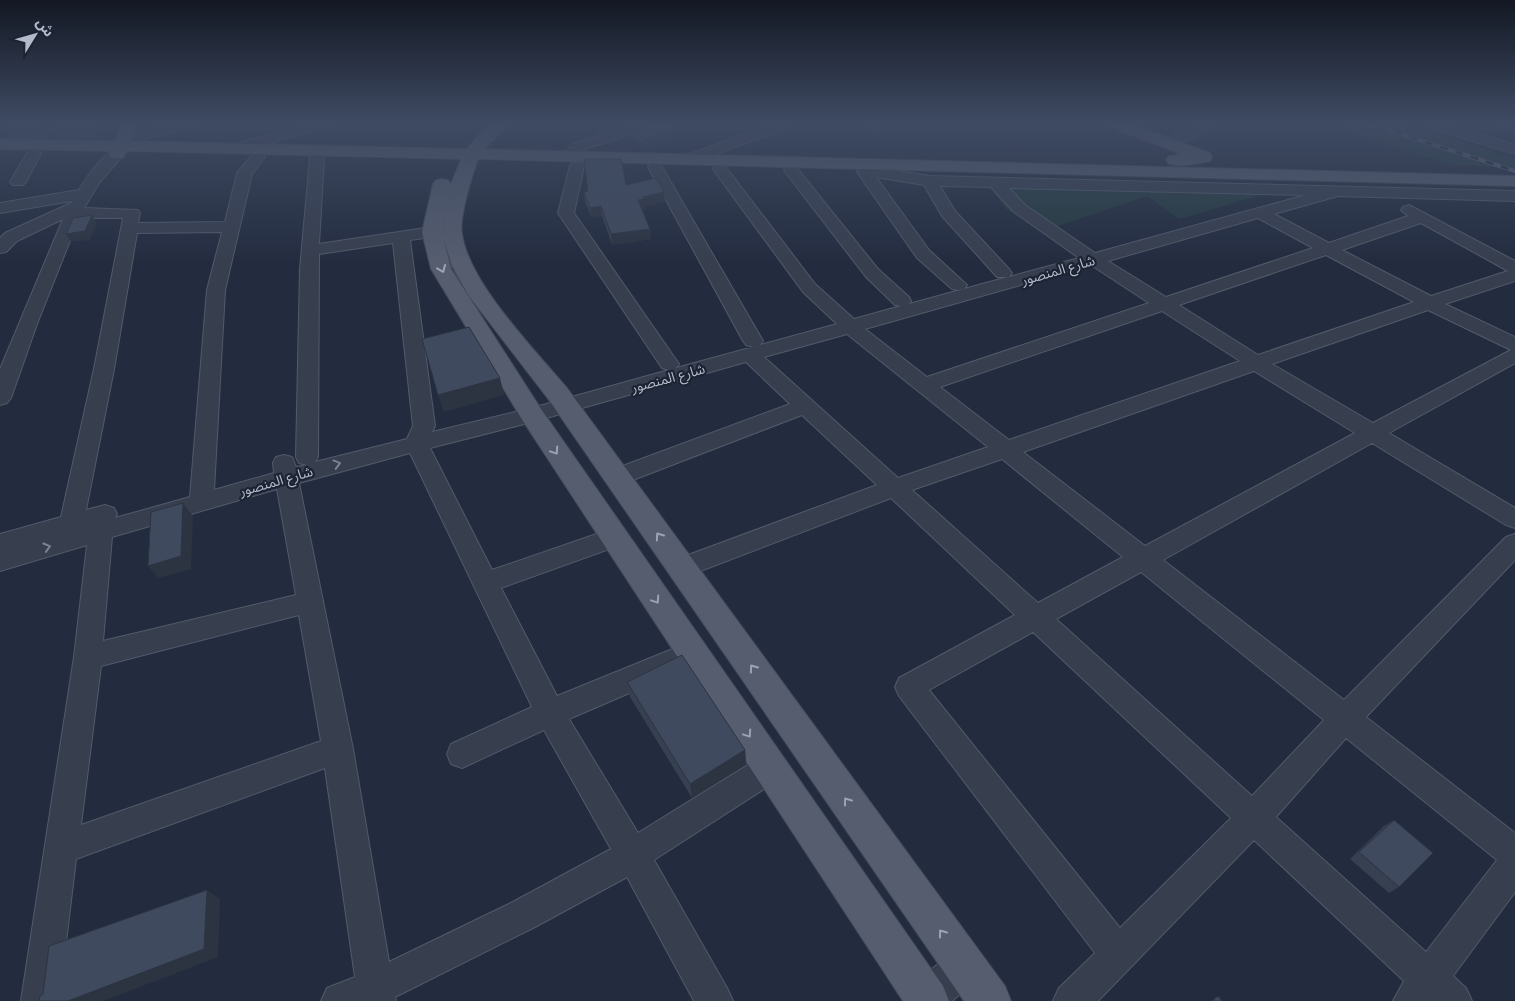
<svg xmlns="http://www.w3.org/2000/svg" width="1515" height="1001" viewBox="0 0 1515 1001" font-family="Mulish,'Noto Sans Arabic',sans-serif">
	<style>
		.green { fill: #253a40 }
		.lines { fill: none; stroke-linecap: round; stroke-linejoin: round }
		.minor-casing { stroke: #525a6a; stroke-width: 2 }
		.major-casing { stroke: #404858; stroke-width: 2 }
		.minor { fill: #373f4f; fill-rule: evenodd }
		.major { fill: #555d6f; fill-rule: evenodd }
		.rail-casing { stroke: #596276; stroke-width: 4 }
		.rail { stroke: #1c2434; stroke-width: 2.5; stroke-dasharray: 8; stroke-linecap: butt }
		.wall { fill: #364051 }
		.shaded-wall { fill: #2c3442 }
		.building { fill: #3f4a5e; stroke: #2c3442 }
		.oneway { stroke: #9ca3b3 }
		.oneway2 { stroke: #7b8393 }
		.labels { text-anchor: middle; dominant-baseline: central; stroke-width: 4.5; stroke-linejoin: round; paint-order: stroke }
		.street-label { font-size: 14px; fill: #b3baca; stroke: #1c2434 }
	</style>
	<rect width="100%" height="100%" fill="#232c3f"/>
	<path class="green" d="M1319,122H1399L1515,159V168L1447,164Z
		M990,187L1264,194L1179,219L1147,196L1040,232L1005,208Z"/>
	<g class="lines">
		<g class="minor-casing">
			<path id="minor" d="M13,122H27L21,144L19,147H9L7,144Z
				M177,122H201L199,125L124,144L119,143L117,140L119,137Z
				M313,122H335L333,125L243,151H233L231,148L233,145Z
				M640,122H661L659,125L582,150L574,160H564L562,157L572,144Z
				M777,122H797L795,125L692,163H682L680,160L682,157Z
				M1204,122H1222L1220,125L1173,147H1163L1161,144L1163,141Z
				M1418,122H1440L1515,145V154L1420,125Z
				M1494,122H1515V130L1496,125Z
				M34,149L39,150L41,153L26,182L23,185H13L10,182L27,153L29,150Z
				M117,150L122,151L124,154L99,183L84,208L138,210L140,213L138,223L225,222L237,173L253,154H263L265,157L252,174L225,290L214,490L274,473L273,463L276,457L284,455L292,457L296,467L307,465L299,463L296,457L300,269L310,158L312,155H322L324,158L319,244L432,227L438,228L440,232L438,236L410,240L435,426L432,432L532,408L669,370L662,368L558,213L570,166L572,163H582L584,166L574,213L679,364L676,368L837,324L803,292L715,172L713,169L715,166H725L815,284L854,319L901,306L895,305L866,277L786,173L784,170L786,167H796L878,269L909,297L911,301L909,304L1008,277H997L942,216L924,185L876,177L929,250L967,285L964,289L958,290L952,289L917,258L857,172L860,169L873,167L930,176L1515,191V201L1338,196L1274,214L1329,243L1408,216L1401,210L1403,207L1409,205L1515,261V281L1445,304L1515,337V363L1389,433L1515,508V528L1506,525L1372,443L1163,560L1344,700L1506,537L1515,534V560L1366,717L1515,833V892L1453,976L1466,988L1472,1001H1393L1404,981L1254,840L1098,1001H1053L1059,988L1095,953L899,696L895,687L899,678L1015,615L891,498L690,575L681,578L672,575L668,568L672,561L877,485L802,415L625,483L617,485L609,483L605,477L609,471L790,404L746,362L532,422L430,448L492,570L614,528L623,530L626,537L623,544L501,588L557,696L675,648L685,651L689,660L685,669L569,719L638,833L759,758L770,753L781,758L785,768L781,778L654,860L727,988L733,1001H694L627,877L535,927L395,997L396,1001H321L327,988L355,977L325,768L76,859L59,1001H21L74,657L87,545L0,571V534L61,517L94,369L123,218H79L37,324L11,398L7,403L0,405V369L63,219L17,241L6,252L0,253V238L5,233L71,203L72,201L0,213V203L79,190C87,177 101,154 117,150ZM940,186L991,187L1013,211L1079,258L1009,277L1012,273L1009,269L955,211ZM1009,188L1306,195L1095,253L1025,205ZM1258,218L1313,248L1166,297L1108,261ZM1421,223L1508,271L1431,296L1342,250ZM222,232L207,290L190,497L115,518L117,514L114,508L105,505L86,510L114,369L137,233ZM393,243L413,426L407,439L315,462L318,457L319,254ZM1326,255L1414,302L1258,355L1179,305ZM1091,265L1149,303L927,377L865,329ZM1428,310L1511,350L1373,423L1272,364ZM1162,311L1240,361L1009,440L940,387ZM847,334L988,447L898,478L764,357ZM1254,371L1355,433L1145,546L1023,452ZM410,453L532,707L451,744L447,754L451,764L462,768L544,730L611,849L511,903L389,962L353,749L299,483ZM1002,459L1123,557L1038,603L912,490ZM277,489L296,595L103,641L112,537ZM1141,572L1324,720L1252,796L1056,619ZM299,615L321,741L81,825L101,666ZM1033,632L1231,818L1120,928L929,690ZM1346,738L1497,860L1426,952L1276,817Z
				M655,163L660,164L662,167L763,341L760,345L753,347L746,345L743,341L648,167L650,164Z
				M965,948L978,953L983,966L978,979L952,1001H908C908,982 949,955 965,948Z"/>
		</g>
		<g class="major-casing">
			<path id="major" d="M121,122H137L132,141L467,149L479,135L494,122H512L484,149L1515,176V186L478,159C472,176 459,217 462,234C469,283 535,350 567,388L1005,986L1011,1001H964L549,400L469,296L452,266L442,233L451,184L461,159L127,151L123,158H111L109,154L110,151L0,149V139L115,141Z
				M1103,122H1126L1210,153L1212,157L1210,161C1198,164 1181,167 1169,164L1166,160L1169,156L1181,154L1105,125Z
				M442,179L448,180L451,184L442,232L451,269L541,409L943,986L949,1001H903L523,421L431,269L422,232L433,184L436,180Z"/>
		</g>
		<use href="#minor" class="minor"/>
		<use href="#major" class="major"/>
		<g class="rail-casing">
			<path id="rail" d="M1364,122L1515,171"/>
		</g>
		<use href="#rail" class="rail"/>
	</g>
	<path class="wall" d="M19,122H104L105,123L97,139L56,138L53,133L48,138H25L18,127Z
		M849,122H911L878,135Z
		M630,129L678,136L648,146L631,136Z
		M626,185L664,192L665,202L645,206L646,209L642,210L650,229L651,239L612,245L602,216L592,218L585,202L584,192Z
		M627,682L745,750L746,764L692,798L630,697Z
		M1394,820L1399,887L1389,893L1350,859L1384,826Z"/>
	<path class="shaded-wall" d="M46,122H65L49,127L53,133L48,138L41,127Z
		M94,122H104L105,123L97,139L91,128Z
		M291,122H306L292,126Z
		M880,122H911L878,135Z
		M678,128V136L648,146L647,139Z
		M664,192L665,202L645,206L646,209L639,210L638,200L643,197Z
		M601,206L602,216L592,218L590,208Z
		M92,215L97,223L90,240L71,242L66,234Z
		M650,229L651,239L612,245L611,234Z
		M500,378L504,395L444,412L438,395Z
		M183,503L193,516L191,569L158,578L148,566Z
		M745,750L746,764L692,798L690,784Z
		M207,890L220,899L218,957L103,1001H68Z"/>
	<path class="building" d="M19,122H46L41,127H18Z
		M54,122H94L91,128L49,127Z
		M649,122H667L678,128L647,139L630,129Z
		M584,159H621L626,185L656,178L664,192L643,197L644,199L638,200L650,229L611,234L601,206L590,208L584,192L588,191Z
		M92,215L85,231L66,234L73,218Z
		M469,327L500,378L438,395L422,339Z
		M183,503L181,556L148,566L151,512Z
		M682,655L745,750L690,784L627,682Z
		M1394,820L1433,853L1399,887L1359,852Z
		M207,890L204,949L68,1001H39L40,996L43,994L49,946Z
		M1218,996L1222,1001H1212Z"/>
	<defs><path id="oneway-chevron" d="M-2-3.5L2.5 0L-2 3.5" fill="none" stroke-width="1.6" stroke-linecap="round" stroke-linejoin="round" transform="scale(1.25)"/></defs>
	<g class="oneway">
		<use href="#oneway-chevron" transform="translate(442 269) rotate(68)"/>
		<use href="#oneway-chevron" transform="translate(555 451) rotate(56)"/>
		<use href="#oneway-chevron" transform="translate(659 536) rotate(-125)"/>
		<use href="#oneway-chevron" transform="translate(656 600) rotate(56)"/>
		<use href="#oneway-chevron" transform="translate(753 668) rotate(-126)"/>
		<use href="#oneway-chevron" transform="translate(748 734) rotate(56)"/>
		<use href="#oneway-chevron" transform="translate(847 801) rotate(-126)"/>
		<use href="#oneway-chevron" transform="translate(942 933) rotate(-126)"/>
	</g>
	<g class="oneway2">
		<use href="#oneway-chevron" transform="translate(337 464) rotate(-15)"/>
		<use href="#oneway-chevron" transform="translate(47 547) rotate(-17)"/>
	</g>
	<linearGradient id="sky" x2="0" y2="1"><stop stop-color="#131823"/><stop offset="0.47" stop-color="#3f4b63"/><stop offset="1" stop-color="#3f4b63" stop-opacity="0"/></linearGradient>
	<rect width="1515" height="262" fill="url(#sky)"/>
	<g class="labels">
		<g class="street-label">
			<text transform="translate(1058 270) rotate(-16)">شارع المنصور</text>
			<text transform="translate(668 378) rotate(-15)">شارع المنصور</text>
			<text transform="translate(276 481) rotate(-16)">شارع المنصور</text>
		</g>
	</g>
	<g transform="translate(35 35) rotate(53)" stroke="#1c2434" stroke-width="4" paint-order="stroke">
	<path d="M0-4L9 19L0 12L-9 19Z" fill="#b3baca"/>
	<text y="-8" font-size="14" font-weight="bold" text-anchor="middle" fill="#b3baca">ش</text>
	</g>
</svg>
